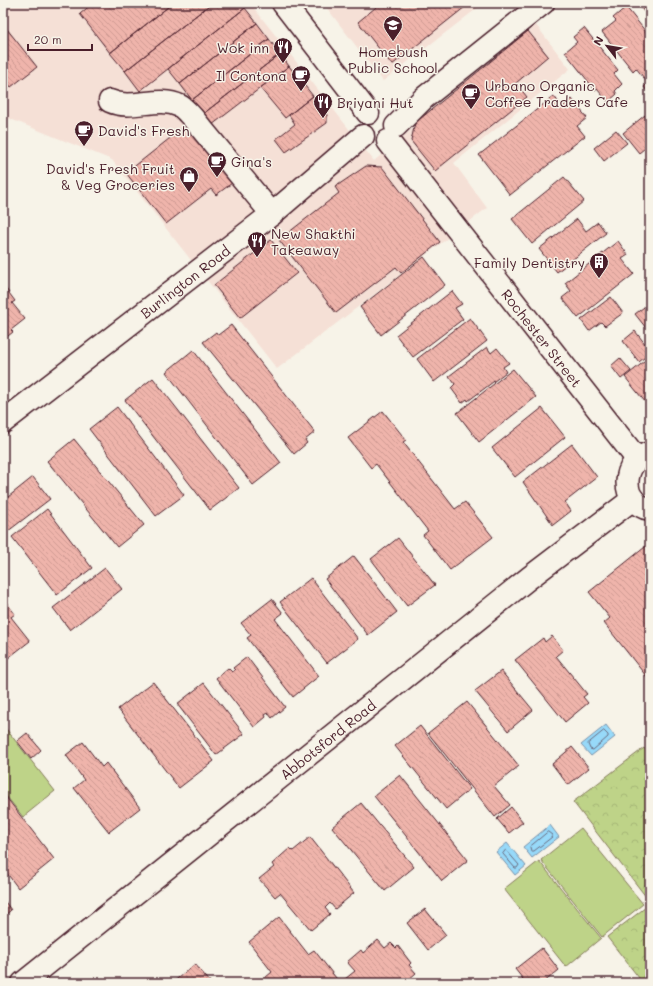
<svg xmlns="http://www.w3.org/2000/svg" width="653" height="986" viewBox="0 0 653 986" font-family="Mali,sans-serif">
	<style>
		.built { fill: #f5e0d6 }
		.park { fill: url(#park-crowns); stroke: #84795a }
		.pitch { fill: #bed388; stroke: #84795a }
		.water { fill: #97d9f9; stroke: #788fa7 }
		.lines { fill: none; stroke-linecap: round; stroke-linejoin: round }
		.shore { stroke: #69697d; stroke-width: 1 }
		.building { fill: url(#building-back-hatch); stroke: #4a1f2b }
		.minor-casing { stroke: #4a1f2b; stroke-width: 25 }
		.minor { stroke: #f7f3e8; stroke-width: 22 }
		.labels { text-anchor: middle; dominant-baseline: central; stroke-width: 3; stroke-linejoin: round; paint-order: stroke }
		.poi-label { font-size: 14px; fill: #4a1f2b; stroke: #f7f3e8; text-anchor: start }
		.street-label { font-size: 14px; fill: #4a1f2b; stroke: #f7f3e8 }
	</style>
	<defs>
		<pattern id="park-crowns" width="20" height="18" patternUnits="userSpaceOnUse"><rect width="20" height="18" fill="#bed388"/><path d="M2 6a3 3 0 1 1 6 0M12 15a3 3 0 1 1 6 0" fill="none" stroke="#a5b576"/></pattern>
		<pattern id="building-back-hatch" width="6" height="6" patternUnits="userSpaceOnUse"><rect width="6" height="6" fill="#efb4ab"/><path d="M-1 5l2 2M0 0l6 6M5-1l2 2" fill="none" stroke="#ce9a93"/></pattern>
	</defs>
	<rect width="100%" height="100%" fill="#f7f3e8"/>
	<filter id="ink" filterUnits="userSpaceOnUse"><feTurbulence type="fractalNoise" baseFrequency=".025" numOctaves="2"/><feDisplacementMap in="SourceGraphic" scale="8" xChannelSelector="R" yChannelSelector="G"/><feConvolveMatrix kernelMatrix="1 2 1 2 8 2 1 2 1" color-interpolation-filters="sRGB"/></filter>
	<g filter="url(#ink)">
		<path class="built" d="M3,3H250L374,161L536,25L570,69L454,163L487,208L277,369L112,160L3,116Z
			M323,3H484L383,81Z"/>
		<path class="park" d="M644,748L650,755V902L573,802Z
			M650,904V983H643L607,937Z"/>
		<path class="pitch" d="M3,725L55,791L23,817L3,792Z
			M581,828L643,904L602,937L541,860Z
			M539,861L601,938L566,967L504,889Z"/>
		<path class="water" d="M606,725L615,737L591,756L581,745Z
			M550,825L559,837L532,858L523,847Z
			M507,843L526,866L515,875L496,852Z"/>
		<g class="lines">
			<path class="shore" d="M604,731L608,735V737L593,750L590,749L588,744Z
				M548,832L552,835V837L534,851H531L530,847Z
				M506,850L519,865L517,868H515L503,854Z"/>
		</g>
		<path class="building" d="M93,3H173L110,53L80,14Z
			M173,3H212L125,71L110,53Z
			M212,3H241L245,8L140,91L125,71Z
			M381,3H470L392,65L358,22Z
			M637,3H650V19Z
			M626,7L650,37V95L644,87L648,83L636,68L633,71L602,32L616,21L613,18Z
			M245,8L257,23L180,84L168,69Z
			M257,23L269,39L192,100L180,84Z
			M3,24L37,67L11,87L3,77Z
			M584,28L618,70L614,74L622,84L615,91L617,94L608,102L597,89L595,90L565,52L577,42L573,37Z
			M528,31L548,56L516,83L527,97L435,171L411,141L415,123Z
			M269,39L280,54L203,114L192,100Z
			M280,54L289,66L212,125L203,114Z
			M289,66L313,96L285,118L260,88Z
			M313,96L327,115V123L286,152L276,139L295,124L289,115Z
			M554,96L562,107L572,99L587,118L577,126L585,136L510,195L479,155Z
			M645,115L650,121V144L639,153L623,133Z
			M189,123L229,175L226,176L232,183L216,195L211,189L166,224L126,173Z
			M616,130L627,143L604,161L594,148Z
			M366,166L382,167L440,242L401,273L396,267L336,313L279,240L339,193L335,187Z
			M564,177L584,201L532,244L512,219Z
			M577,219L586,231L598,222L606,233L557,272L539,249Z
			M271,240L297,273L240,318L214,285Z
			M618,241L628,255L622,259L634,274L578,318L562,298L571,291L565,283Z
			M424,257L445,285L381,335L360,307Z
			M3,285L15,301L12,303L25,319L11,330L13,332L3,340Z
			M452,291L462,304L455,308L463,319L413,357L396,335Z
			M611,297L623,313L605,326L601,322L589,331L581,320Z
			M648,304L650,306V333L635,314Z
			M470,318L487,341L434,382L417,359Z
			M231,325L315,432L305,440L307,443L294,454L203,342L216,332L218,335Z
			M635,331L650,350V353L639,362L623,341Z
			M487,347L491,353L497,348L509,363L503,367L506,372L468,401L467,399L462,403L451,388L455,384L449,376Z
			M193,350L281,463L253,485L166,372Z
			M650,357V408L625,377Z
			M620,358L631,371L621,379L611,366Z
			M513,369L536,397L479,442L457,413Z
			M153,378L239,488L210,510L125,400Z
			M117,407L184,495L156,516L89,429Z
			M542,408L565,437L515,477L492,448Z
			M383,411L406,440L403,442L455,509L465,502L493,537L450,570L423,535L428,531L376,464L371,468L348,438Z
			M74,439L144,525L117,547L47,461Z
			M572,444L597,477L565,502L571,511L553,525L523,482Z
			M33,477L50,499L3,535V501Z
			M47,509L92,568L57,595L12,537Z
			M398,538L435,585L407,606L371,559Z
			M650,543V681L604,623L610,618L589,592Z
			M354,556L397,612L368,635L325,579Z
			M105,568L122,589L70,630L53,608Z
			M311,578L358,639L327,663L280,602Z
			M3,598L15,614L11,617L30,641L3,662Z
			M272,599L283,613L275,619L319,676L293,697L247,638L251,635L241,623Z
			M552,636L563,650L556,656L587,694L583,697L588,703L565,722L515,660L543,638L545,642Z
			M247,657L285,707L272,718L268,713L265,715L266,717L254,727L216,678L228,668L232,672L235,670L233,668Z
			M501,671L533,710L508,731L475,691Z
			M153,682L214,761L179,788L118,709Z
			M204,683L244,734L216,755L177,704Z
			M467,702L519,766L494,786L510,805L495,817L428,733Z
			M420,726L470,789L446,809L395,746Z
			M27,733L41,750L31,759L17,741Z
			M83,742L102,767L106,763L140,808L109,832L74,788L84,780L66,755Z
			M572,747L589,768L568,785L552,764Z
			M400,775L468,860L442,881L374,796Z
			M6,797L54,859L18,888L3,868V800Z
			M361,803L414,867L385,891L332,827Z
			M511,807L523,822L509,833L497,819Z
			M310,837L354,893L335,909L330,903L325,908L330,914L311,930L280,893L275,897L259,879L274,867L272,864L290,848L293,851Z
			M3,899L11,910L3,917Z
			M425,909L446,935L428,950L407,923Z
			M279,917L308,954L314,950L340,983H259L272,972L249,942Z
			M378,940L385,948L391,943L396,948L398,946L411,963L409,965L416,973L408,980L409,981L407,983H340L355,971L347,962L361,950L363,953Z
			M542,948L559,970L543,983H526L515,969Z
			M195,964L211,983H172Z"/>
		<g class="lines">
			<g class="minor-casing">
				<g id="minor">
					<path d="M283,3L368,113"/>
					<path d="M110,101C132,111 158,95 180,106C184,108 188,113 192,117L272,214"/>
					<path d="M396,126L424,98L543,3"/>
					<path id="s1" d="M388,141L637,459"/>
					<path id="s2" d="M3,422L272,214L363,136"/>
					<path d="M650,453C621,460 619,504 650,509"/>
					<path id="s3" d="M23,983L529,578L633,499"/>
				</g>
			</g>
			<use href="#minor" class="minor"/>
		</g>
	</g>
	<defs>
		<g id="school-pin" transform="scale(1)"><path d="M0 17L-7.5 6A9.5 9.5 0 1 1 7.5 6Z" fill="#4a1f2b" stroke="#f7f3e8"/><path d="M0-5L7-2L0 1L-7-2ZM-4 1L0 2.5L4 1V4Q0 6-4 4Z" fill="#fff"/></g>
		<g id="restaurant-pin" transform="scale(1)"><path d="M0 17L-7.5 6A9.5 9.5 0 1 1 7.5 6Z" fill="#4a1f2b" stroke="#f7f3e8"/><path d="M-5-6h1v4h1v-4h1v4h1v-4h1v5L-1.5 .5V6h-2V.5L-5-1ZM5-6V6H3V1.5H1.5Q1.5-4 5-6Z" fill="#fff"/></g>
		<g id="cafe-pin" transform="scale(1)"><path d="M0 17L-7.5 6A9.5 9.5 0 1 1 7.5 6Z" fill="#4a1f2b" stroke="#f7f3e8"/><path d="M-5.5-4.5H6V0H3Q3 3.5 0 3.5H-2.5Q-5.5 3.5-5.5 0ZM3-3.2v2h1.7v-2ZM-6 4.5H4V6H-6Z" fill="#fff"/></g>
		<g id="shop-pin" transform="scale(1)"><path d="M0 17L-7.5 6A9.5 9.5 0 1 1 7.5 6Z" fill="#4a1f2b" stroke="#f7f3e8"/><path d="M-5-2.5h2.3a2.7 3.5 0 0 1 5.4 0H5L5.5 6h-11ZM-1.5-2.5h3a1.5 2.3 0 0 0-3 0Z" fill="#fff"/></g>
		<g id="building-pin" transform="scale(1)"><path d="M0 17L-7.5 6A9.5 9.5 0 1 1 7.5 6Z" fill="#4a1f2b" stroke="#f7f3e8"/><path d="M-4-6H4V6H1V3H-1V6H-4ZM-2.5-4.3h1.7v1.8h-1.7ZM.8-4.3h1.7v1.8H.8ZM-2.5-1h1.7V.8h-1.7ZM.8-1h1.7V.8H.8Z" fill="#fff"/></g>
	</defs>
	<g fill-rule="evenodd">
		<use href="#school-pin" x="393" y="25"/>
		<use href="#restaurant-pin" x="283" y="47"/>
		<use href="#cafe-pin" x="301" y="75"/>
		<use href="#cafe-pin" x="471" y="93"/>
		<use href="#restaurant-pin" x="323" y="102"/>
		<use href="#cafe-pin" x="84" y="130"/>
		<use href="#cafe-pin" x="217" y="161"/>
		<use href="#shop-pin" x="189" y="176"/>
		<use href="#restaurant-pin" x="257" y="241"/>
		<use href="#building-pin" x="599" y="262"/>
	</g>
	<g class="labels">
		<g class="poi-label">
			<text x="269" y="47" text-anchor="end">Wok inn</text>
			<text x="393" y="51" text-anchor="middle">Homebush<tspan x="393" dy="16">Public School</tspan></text>
			<text x="287" y="75" text-anchor="end">Il Contona</text>
			<text x="485" y="85">Urbano Organic<tspan x="485" dy="16">Coffee Traders Cafe</tspan></text>
			<text x="337" y="102">Briyani Hut</text>
			<text x="98" y="130">David's Fresh</text>
			<text x="231" y="161">Gina's</text>
			<text x="175" y="168" text-anchor="end">David's Fresh Fruit<tspan x="175" dy="16">&amp; Veg Groceries</tspan></text>
			<text x="271" y="233">New Shakthi<tspan x="271" dy="16">Takeaway</tspan></text>
			<text x="585" y="262" text-anchor="end">Family Dentistry</text>
		</g>
		<g class="street-label">
			<text stroke="none"><textPath href="#s2" startOffset="230">Burlington Road</textPath></text>
			<text stroke="none"><textPath href="#s1" startOffset="250">Rochester Street</textPath></text>
			<text stroke="none"><textPath href="#s3" startOffset="390">Abbotsford Road</textPath></text>
		</g>
	</g>
	<rect width="653" height="986" fill="none" stroke="#f7f3e8" stroke-width="16"/>
	<rect x="8" y="8" width="637" height="970" fill="none" stroke="#4a1f2b" stroke-width="1.5" filter="url(#ink)"/>
	<g transform="translate(607 46) rotate(301)" stroke="#f7f3e8" stroke-width="3" paint-order="stroke">
	<path d="M0-3L7 15L0 10L-7 15Z" fill="#4a1f2b"/>
	<text y="-6" font-size="11" font-weight="bold" text-anchor="middle" fill="#4a1f2b">N</text>
	</g>
	<path d="M28 44v6h64v-6" fill="none" stroke="#4a1f2b" stroke-width="2"/>
	<text x="34" y="44" font-size="12" fill="#4a1f2b" stroke="#f7f3e8" stroke-width="3" paint-order="stroke">20 m</text>
</svg>
